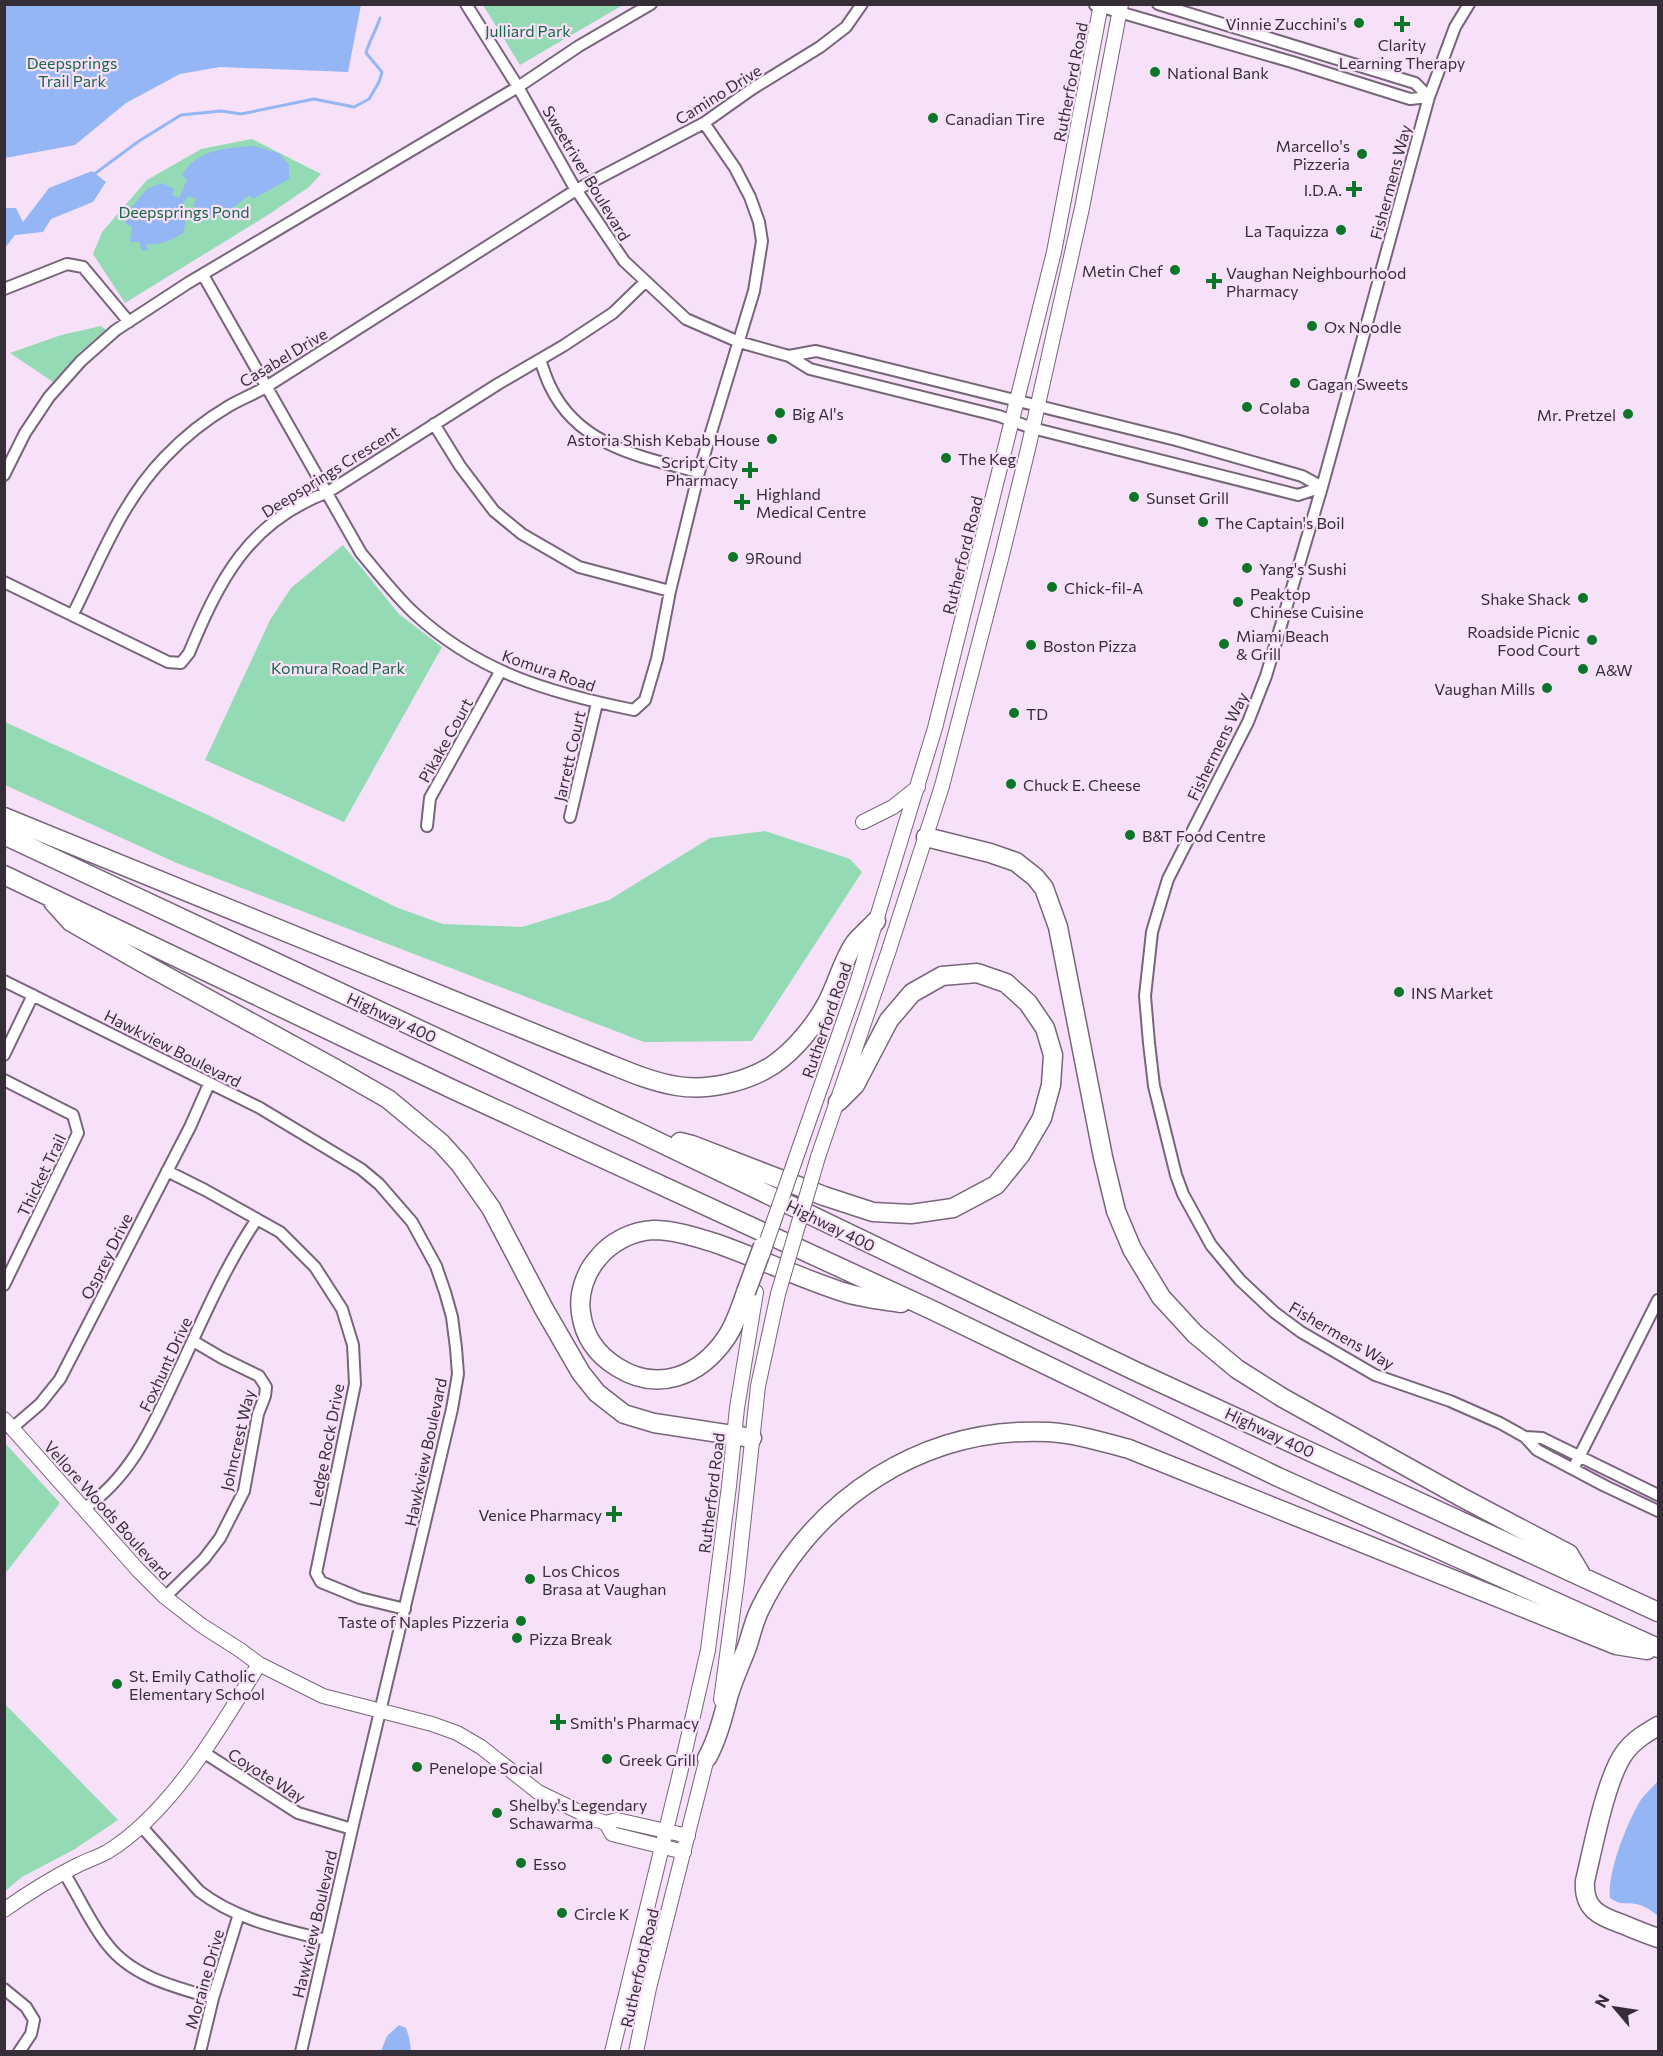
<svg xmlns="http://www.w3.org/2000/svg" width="1663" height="2056" viewBox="0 0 1663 2056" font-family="Commissioner,sans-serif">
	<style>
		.green { fill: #94dbb5 }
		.water { fill: #95b6f5 }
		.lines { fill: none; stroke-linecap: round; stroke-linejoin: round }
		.stream { stroke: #95b6f5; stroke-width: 3 }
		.street-casing { stroke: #77657a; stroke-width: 14 }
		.secondary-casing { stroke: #77657a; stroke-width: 16 }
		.highway-casing { stroke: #77657a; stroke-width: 21 }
		.street { stroke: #fff; stroke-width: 10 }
		.secondary { stroke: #fff; stroke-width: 14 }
		.highway { stroke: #fff; stroke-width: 18 }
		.secondary-bridge-casing { stroke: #77657a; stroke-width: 16; stroke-linecap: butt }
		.highway-bridge-casing { stroke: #77657a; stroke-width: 21; stroke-linecap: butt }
		.secondary-bridge { stroke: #fff; stroke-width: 14 }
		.highway-bridge { stroke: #fff; stroke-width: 18 }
		.poi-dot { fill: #0c7527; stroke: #f6e1f9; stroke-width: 2 }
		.labels { text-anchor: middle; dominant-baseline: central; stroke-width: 4.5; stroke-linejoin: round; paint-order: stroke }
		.poi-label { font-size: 16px; fill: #362e37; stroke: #f6e1f9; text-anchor: start }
		.park-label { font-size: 16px; fill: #1b6746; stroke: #f6e1f9 }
		.street-label { font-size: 16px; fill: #362e37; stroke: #f6e1f9 }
	</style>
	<rect width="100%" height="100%" fill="#f6e1f9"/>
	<path class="green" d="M483,5H623L520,65Z
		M252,139L321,174L309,187L271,213L125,303L93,254L102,232L147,180L201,149Z
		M101,326L106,330L80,352L53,382L10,353L61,335Z
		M343,545L399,614L442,647L344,822L205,760L270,620L291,588Z
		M5,722L208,815L398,908L443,924L522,927L609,900L710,838L765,831L850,859L862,872L752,1041L644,1042L179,864L5,785Z
		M4,1442L60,1503L5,1574H4Z
		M5,1704L118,1820L75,1849L22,1877L5,1891Z"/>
	<path class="water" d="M5,4H361V5L348,72L220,67L180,74L126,103L75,145L5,158Z
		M253,146L279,153L289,165V179L253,199L250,195C239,201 223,219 211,217C205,215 198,209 193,206L196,199L189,196L182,205L187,216L183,233C170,241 161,245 146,244L148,250L142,251L139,242H130L132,227L126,224L128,211L147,189L162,183L174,189L172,195L179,198L187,180L182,175C197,149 226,148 253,146Z
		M92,171L106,182L93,202L51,219L43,232L15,235L5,248V208H16L23,222L49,188Z
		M1658,1781V1916C1652,1911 1644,1905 1635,1904C1623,1902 1622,1906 1610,1898C1607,1872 1628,1820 1642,1798C1647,1792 1653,1787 1658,1781Z
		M399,2025L406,2028L409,2037L411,2051H381L387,2036Z"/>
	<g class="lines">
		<path class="stream" d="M93,175L139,141L181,115L221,111L241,114L314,99L354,107L369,99L379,82L382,72L366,53C369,41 376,31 380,18"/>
		<g class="street-casing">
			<path id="street" d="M466,4L518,87L573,185L624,261L686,319L739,342L789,356L810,369L999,416L1032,428L1298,495L1322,487
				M1158,4L1415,83L1429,97
				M1469,4L1455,27L1429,97L1322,487L1266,676L1248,722L1168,879L1157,915L1152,932L1145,996L1149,1043L1154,1086L1176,1175L1183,1194L1211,1245L1240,1280L1274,1312L1301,1332L1375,1375L1450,1401L1500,1423L1525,1437L1537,1450L1605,1486L1658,1511
				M1095,5L1292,62L1410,99L1429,97
				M203,275L361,553C378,573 394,594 413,612C477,672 550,693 634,710L645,700L657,659L670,591L699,472L754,291L762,241L759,222L750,197L735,168L704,123
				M4,289L67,264L83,267L129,322
				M789,356L816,351L1176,440L1302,476L1322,487
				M540,360C543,368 546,378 550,386C578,446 641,457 699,472
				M434,424L460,466L494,511L522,534L579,567L670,591
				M4,475L25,433L49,397L81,361L116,330L188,283L518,87L579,46L651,4
				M4,582L168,662L181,663L189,653C220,579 248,522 328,492L498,384L563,346L613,313L645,282
				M73,614C100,560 122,501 165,457C183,438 207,419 229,406C241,399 254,394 266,387L576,190L704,123L752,89L820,47L846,27L862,4
				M570,817L597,703
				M427,826L430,798L500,672
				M4,981L260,1108L361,1169L379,1184L412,1222L436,1266L445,1292L452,1317L456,1348L458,1374L452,1409L352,1829L301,2052
				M4,1055L33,995
				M4,1080L73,1115L78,1133L4,1285
				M167,1171L205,1190L280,1232L315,1267L342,1309L353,1345L355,1384L316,1573L321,1582L360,1598L405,1609
				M11,1429L40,1404L60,1379L190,1127L209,1084
				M1525,1437L1542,1438L1658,1495
				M1573,1469L1658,1300
				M83,1509C134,1476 156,1418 181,1366C204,1316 226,1265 257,1219
				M165,1597L204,1559L220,1538L244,1491L258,1414L265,1396L266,1387L259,1376L222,1358L193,1341
				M203,1752L298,1813L352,1829
				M141,1826L199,1891C236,1920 283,1929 326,1940
				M64,1873C79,1896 90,1923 107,1944C132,1977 175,1987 213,1998
				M4,1989L26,2007L34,2020L31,2034L19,2052
				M200,2052L213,1998L239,1914"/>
		</g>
		<g class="secondary-casing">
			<path id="secondary" d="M863,822L893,807L918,787
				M799,1149L856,986L935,728L1054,252L1101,4
				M818,1157L888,953L942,786L1002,555L1028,449L1082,208L1121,4
				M4,1419L138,1570L165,1597L201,1625L240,1650L259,1664L323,1696L432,1724L457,1733L481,1747L538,1792L594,1819L606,1823L617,1820L688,1836
				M721,1700L737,1581L758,1386L778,1294
				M606,1823L612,1834L684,1852
				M4,1910C28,1893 52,1878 78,1865C88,1860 98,1857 107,1852C170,1814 222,1726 259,1664
				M612,2052L680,1773L708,1650L729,1486L737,1408L756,1292
				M636,2052L649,1988L709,1750"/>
		</g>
		<g class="highway-casing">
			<path id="highway" d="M4,817L607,1063C629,1072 652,1082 677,1086C708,1091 747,1082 773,1065C795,1050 815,1025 827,1003C837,984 842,962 854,944C860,936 869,929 876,921
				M4,835L640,1133L1135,1371L1658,1612
				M926,837L990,853L1016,862L1035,877L1044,888L1058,927L1103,1157L1116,1211L1132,1249L1161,1297L1195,1334L1237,1369L1283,1398L1461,1497L1569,1554L1582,1576
				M4,875L452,1089L930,1309L1278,1477L1658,1648
				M53,902L71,922L148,966L334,1068L388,1099L441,1143L460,1164L491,1208L544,1309L581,1373L597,1393L624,1414L654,1423L752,1438
				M680,1142L692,1145L824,1196L873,1212L911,1214L953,1208L996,1185L1021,1154L1042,1118L1051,1085L1053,1055L1045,1028L1028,1003L1006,983L977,973L942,976L912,993L889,1020L855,1085L838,1102
				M746,1292C741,1307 735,1325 726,1338C700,1376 658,1393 617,1367C596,1354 584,1337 581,1313C578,1294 585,1273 598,1258C611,1242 632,1231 653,1230C674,1230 696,1237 715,1243C758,1258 800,1278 843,1292C861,1298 882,1300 901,1303
				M1658,1726C1646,1733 1634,1740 1625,1752C1606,1777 1593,1848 1585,1881C1583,1909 1599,1916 1622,1924C1634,1929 1646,1934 1658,1938
				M707,1758C718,1738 723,1716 729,1694C734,1678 741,1663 747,1647C751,1635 754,1621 760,1609C815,1497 924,1426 1049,1432C1077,1434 1103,1442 1129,1449L1616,1645L1647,1650"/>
		</g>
		<use href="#street" class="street"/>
		<use href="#secondary" class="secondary"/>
		<use href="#highway" class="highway"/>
		<g class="secondary-bridge-casing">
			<path id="secondary-bridge" d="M762,1255L799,1149
				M778,1294L818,1157"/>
		</g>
		<g class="highway-bridge-casing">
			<path id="highway-bridge" d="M746,1292L763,1246"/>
		</g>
		<use href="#secondary-bridge" class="secondary-bridge"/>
		<use href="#highway-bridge" class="highway-bridge"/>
	</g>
	<g class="poi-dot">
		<circle cx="1359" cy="23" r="6"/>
		<path d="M1399 15h6v6h6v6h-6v6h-6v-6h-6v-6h6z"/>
		<circle cx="1155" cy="72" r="6"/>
		<circle cx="933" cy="118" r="6"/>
		<circle cx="1362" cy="154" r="6"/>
		<path d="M1351 180h6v6h6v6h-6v6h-6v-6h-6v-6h6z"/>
		<circle cx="1341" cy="230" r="6"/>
		<circle cx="1175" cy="270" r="6"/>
		<path d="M1211 272h6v6h6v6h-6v6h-6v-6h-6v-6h6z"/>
		<circle cx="1312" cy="326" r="6"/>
		<circle cx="1295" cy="383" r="6"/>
		<circle cx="1247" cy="407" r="6"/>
		<circle cx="780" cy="413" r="6"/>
		<circle cx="1628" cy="414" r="6"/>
		<circle cx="772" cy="439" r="6"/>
		<circle cx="946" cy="458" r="6"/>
		<path d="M747 461h6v6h6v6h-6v6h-6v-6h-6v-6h6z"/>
		<circle cx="1134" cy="497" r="6"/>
		<path d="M739 493h6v6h6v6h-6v6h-6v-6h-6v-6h6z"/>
		<circle cx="1203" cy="522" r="6"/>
		<circle cx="733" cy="557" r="6"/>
		<circle cx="1247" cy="568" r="6"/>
		<circle cx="1052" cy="587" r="6"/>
		<circle cx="1583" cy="598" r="6"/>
		<circle cx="1238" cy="602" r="6"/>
		<circle cx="1592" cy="640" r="6"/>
		<circle cx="1224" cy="644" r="6"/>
		<circle cx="1031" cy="645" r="6"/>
		<circle cx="1583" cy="669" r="6"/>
		<circle cx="1547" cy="688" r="6"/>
		<circle cx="1014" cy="713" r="6"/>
		<circle cx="1011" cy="784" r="6"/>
		<circle cx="1130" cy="835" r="6"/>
		<circle cx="1399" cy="992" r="6"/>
		<path d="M611 1505h6v6h6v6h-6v6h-6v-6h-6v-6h6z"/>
		<circle cx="530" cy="1579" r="6"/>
		<circle cx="521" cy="1621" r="6"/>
		<circle cx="517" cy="1638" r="6"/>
		<circle cx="117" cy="1684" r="6"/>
		<path d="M555 1713h6v6h6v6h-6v6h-6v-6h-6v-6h6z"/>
		<circle cx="607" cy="1759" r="6"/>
		<circle cx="417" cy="1767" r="6"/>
		<circle cx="497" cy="1813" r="6"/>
		<circle cx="521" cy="1863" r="6"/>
		<circle cx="562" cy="1913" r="6"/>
	</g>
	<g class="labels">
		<g class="poi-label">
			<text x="1347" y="23" text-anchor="end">Vinnie Zucchini's</text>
			<text x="1402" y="44" text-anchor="middle">Clarity<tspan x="1402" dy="18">Learning Therapy</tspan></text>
			<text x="1167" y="72">National Bank</text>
			<text x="945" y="118">Canadian Tire</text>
			<text x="1350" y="145" text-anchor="end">Marcello's<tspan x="1350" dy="18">Pizzeria</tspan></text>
			<text x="1342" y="189" text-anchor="end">I.D.A.</text>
			<text x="1329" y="230" text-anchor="end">La Taquizza</text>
			<text x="1163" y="270" text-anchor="end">Metin Chef</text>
			<text x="1226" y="272">Vaughan Neighbourhood<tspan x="1226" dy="18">Pharmacy</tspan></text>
			<text x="1324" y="326">Ox Noodle</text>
			<text x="1307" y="383">Gagan Sweets</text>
			<text x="1259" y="407">Colaba</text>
			<text x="792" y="413">Big Al's</text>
			<text x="1616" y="414" text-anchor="end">Mr. Pretzel</text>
			<text x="760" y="439" text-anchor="end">Astoria Shish Kebab House</text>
			<text x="958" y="458">The Keg</text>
			<text x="738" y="461" text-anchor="end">Script City<tspan x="738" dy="18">Pharmacy</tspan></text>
			<text x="756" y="493">Highland<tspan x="756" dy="18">Medical Centre</tspan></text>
			<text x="1146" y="497">Sunset Grill</text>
			<text x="1215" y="522">The Captain's Boil</text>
			<text x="745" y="557">9Round</text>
			<text x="1259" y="568">Yang's Sushi</text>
			<text x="1064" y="587">Chick-fil-A</text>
			<text x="1250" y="593">Peaktop<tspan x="1250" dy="18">Chinese Cuisine</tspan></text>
			<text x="1571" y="598" text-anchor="end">Shake Shack</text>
			<text x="1580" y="631" text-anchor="end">Roadside Picnic<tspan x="1580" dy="18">Food Court</tspan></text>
			<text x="1236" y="635">Miami Beach<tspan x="1236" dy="18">&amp; Grill</tspan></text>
			<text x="1043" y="645">Boston Pizza</text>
			<text x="1595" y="669">A&amp;W</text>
			<text x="1535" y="688" text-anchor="end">Vaughan Mills</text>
			<text x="1026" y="713">TD</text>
			<text x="1023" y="784">Chuck E. Cheese</text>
			<text x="1142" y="835">B&amp;T Food Centre</text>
			<text x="1411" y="992">INS Market</text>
			<text x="602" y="1514" text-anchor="end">Venice Pharmacy</text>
			<text x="542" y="1570">Los Chicos<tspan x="542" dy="18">Brasa at Vaughan</tspan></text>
			<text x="509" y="1621" text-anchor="end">Taste of Naples Pizzeria</text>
			<text x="529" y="1638">Pizza Break</text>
			<text x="129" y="1675">St. Emily Catholic<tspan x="129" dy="18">Elementary School</tspan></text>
			<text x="570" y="1722">Smith's Pharmacy</text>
			<text x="619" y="1759">Greek Grill</text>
			<text x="429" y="1767">Penelope Social</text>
			<text x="509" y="1804">Shelby's Legendary<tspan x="509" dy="18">Schawarma</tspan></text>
			<text x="533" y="1863">Esso</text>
			<text x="574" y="1913">Circle K</text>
		</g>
		<g class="park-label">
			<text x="528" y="30">Julliard Park</text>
			<text x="72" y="62">Deepsprings<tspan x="72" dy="18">Trail Park</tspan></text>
			<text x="184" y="211">Deepsprings Pond</text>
			<text x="338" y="667">Komura Road Park</text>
		</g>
		<g class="street-label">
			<text transform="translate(1070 82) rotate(-79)">Rutherford Road</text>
			<text transform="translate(718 94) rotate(-32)">Camino Drive</text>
			<text transform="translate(587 173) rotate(59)">Sweetriver Boulevard</text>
			<text transform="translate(1390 182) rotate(-75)">Fishermens Way</text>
			<text transform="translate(283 357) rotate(-31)">Casabel Drive</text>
			<text transform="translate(330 471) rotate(-32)">Deepsprings Crescent</text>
			<text transform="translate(962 555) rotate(-76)">Rutherford Road</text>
			<text transform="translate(549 670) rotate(19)">Komura Road</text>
			<text transform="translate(445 740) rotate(-61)">Pikake Court</text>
			<text transform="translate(1217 746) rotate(-64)">Fishermens Way</text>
			<text transform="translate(569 756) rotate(-77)">Jarrett Court</text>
			<text transform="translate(392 1017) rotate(25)">Highway 400</text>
			<text transform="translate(826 1020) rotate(-71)">Rutherford Road</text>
			<text transform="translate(173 1048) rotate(27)">Hawkview Boulevard</text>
			<text transform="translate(41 1175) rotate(-64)">Thicket Trail</text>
			<text transform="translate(831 1225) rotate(26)">Highway 400</text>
			<text transform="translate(106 1256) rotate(-63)">Osprey Drive</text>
			<text transform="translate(1342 1335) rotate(30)">Fishermens Way</text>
			<text transform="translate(165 1364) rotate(-65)">Foxhunt Drive</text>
			<text transform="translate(1270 1432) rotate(25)">Highway 400</text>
			<text transform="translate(237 1440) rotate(-77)">Johncrest Way</text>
			<text transform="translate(326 1445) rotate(-79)">Ledge Rock Drive</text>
			<text transform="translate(425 1452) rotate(-78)">Hawkview Boulevard</text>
			<text transform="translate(711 1493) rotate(-83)">Rutherford Road</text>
			<text transform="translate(108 1510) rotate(48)">Vellore Woods Boulevard</text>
			<text transform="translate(267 1775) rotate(32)">Coyote Way</text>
			<text transform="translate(314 1924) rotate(-77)">Hawkview Boulevard</text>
			<text transform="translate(639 1968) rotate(-77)">Rutherford Road</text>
			<text transform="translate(204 1979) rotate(-74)">Moraine Drive</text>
		</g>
	</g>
	<rect width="1663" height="2056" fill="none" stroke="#362e37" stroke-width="12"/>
	<g transform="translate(1615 2008) rotate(299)" stroke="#f6e1f9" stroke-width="4.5" paint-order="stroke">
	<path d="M0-4.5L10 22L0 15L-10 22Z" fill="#362e37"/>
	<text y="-9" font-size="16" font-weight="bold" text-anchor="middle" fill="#362e37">N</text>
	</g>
</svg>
